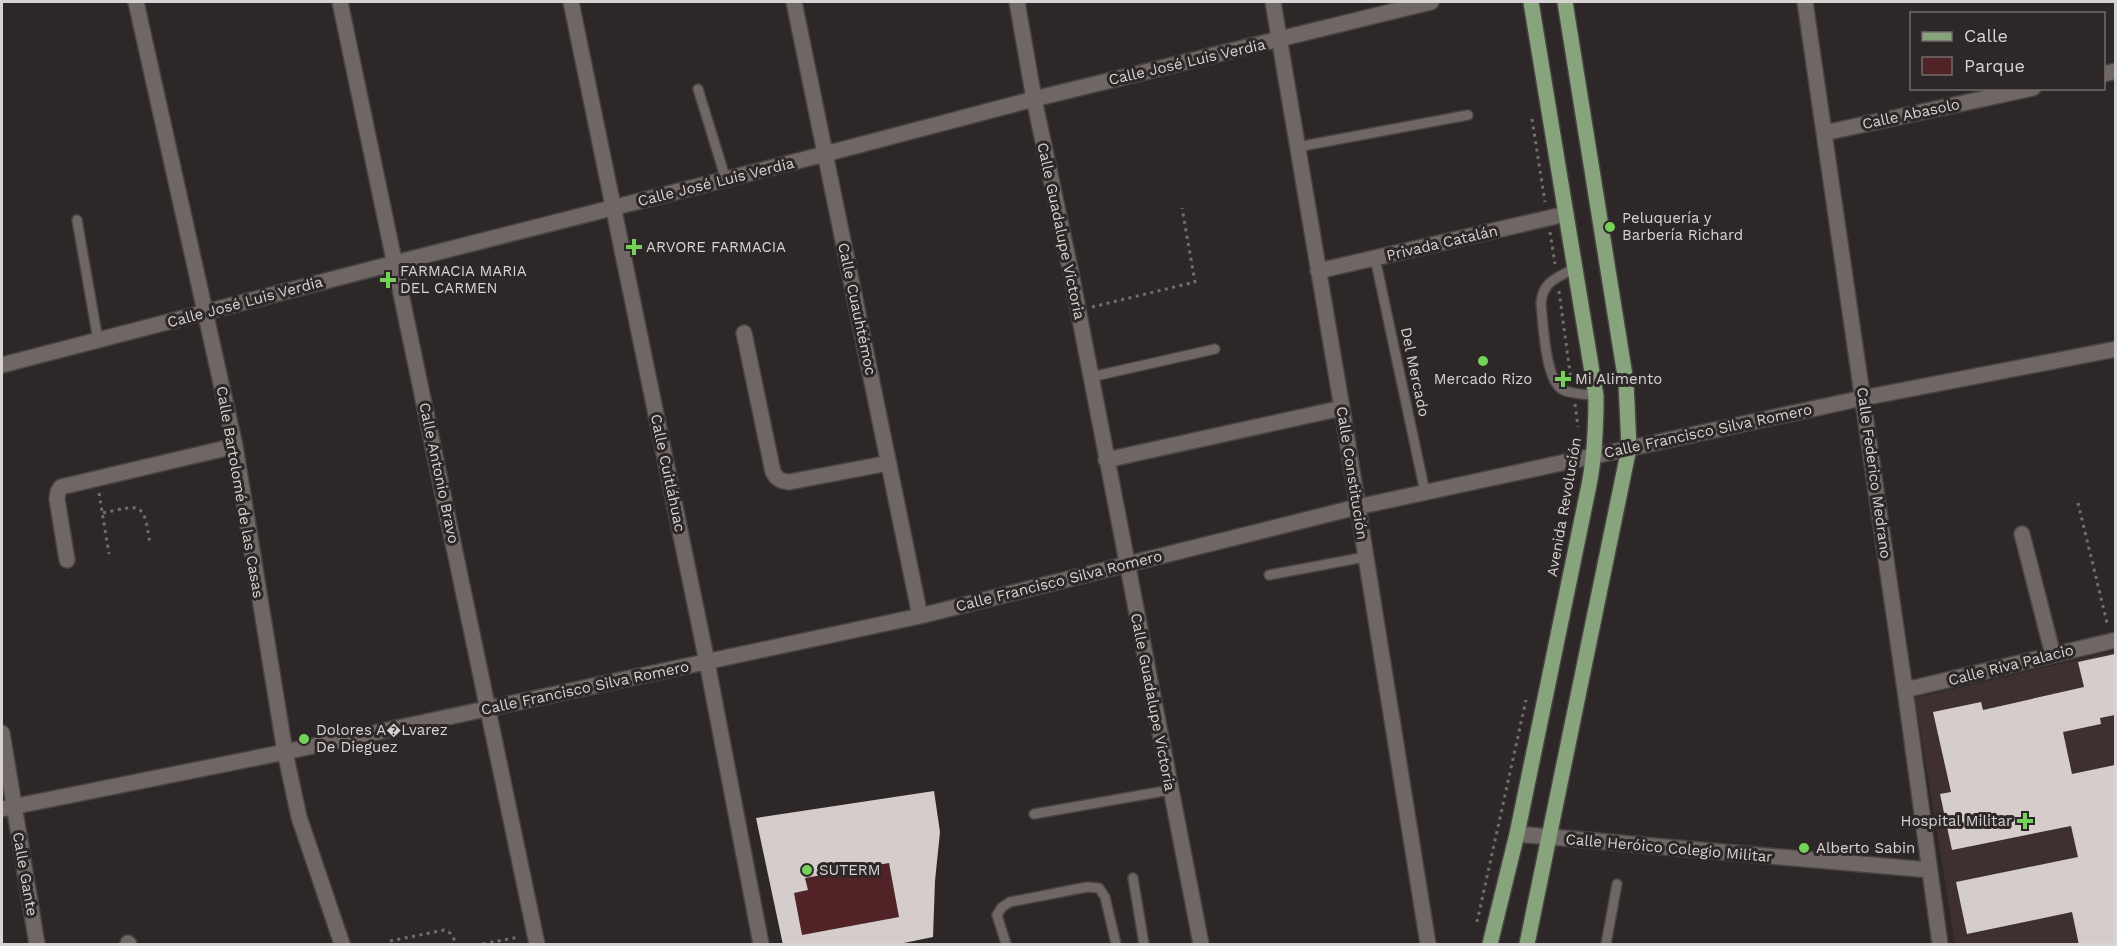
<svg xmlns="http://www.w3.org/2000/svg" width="2117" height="946" viewBox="0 0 2117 946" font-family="'Work Sans',sans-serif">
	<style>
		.built { fill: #3e3030 }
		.green { fill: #512326 }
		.building { fill: #d5cccc; fill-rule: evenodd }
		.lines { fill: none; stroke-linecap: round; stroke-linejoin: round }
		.lane-casing { stroke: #484343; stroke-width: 12 }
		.street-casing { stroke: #484343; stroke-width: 18 }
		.primary-casing { stroke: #484343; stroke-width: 18 }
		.path { stroke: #736d6d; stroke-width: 3; stroke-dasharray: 3 4.5; stroke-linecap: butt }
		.lane { stroke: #6f6666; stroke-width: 9 }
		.street { stroke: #6f6666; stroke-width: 15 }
		.primary { stroke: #88a47d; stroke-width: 15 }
		.poi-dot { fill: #74d25b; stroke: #2e2727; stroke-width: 2 }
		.labels { text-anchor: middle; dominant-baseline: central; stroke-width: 6; stroke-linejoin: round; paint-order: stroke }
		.street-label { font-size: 15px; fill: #d8d3d3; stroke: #2e2727 }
		.poi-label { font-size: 15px; fill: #d8d3d3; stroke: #2e2727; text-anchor: start }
	</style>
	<rect width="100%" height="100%" fill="#2e2727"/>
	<path class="built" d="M2115,651V944H1955L1915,698Z"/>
	<path class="green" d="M889,863L899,917L802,935L794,893L807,890L805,878Z"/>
	<path class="building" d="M2115,654V715L2100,718L2101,724L2063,732L2072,774L2115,765V945H2079L2072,912L1967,934L1956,882L2078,857L2071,826L1952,850L1940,794L1951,792L1933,712L1981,702L1983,710L2084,687L2078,662Z
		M934,791L940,832L935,881L933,937L894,945H783L756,818ZM889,863L899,917L802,935L794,893L808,890L805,878Z"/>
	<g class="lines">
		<g class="lane-casing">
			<path id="lane" d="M698,89L726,180
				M1297,147L1468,115
				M77,220L98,340
				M1375,258L1425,492
				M1575,268C1557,278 1543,281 1541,303C1543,322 1545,381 1563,390C1571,394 1586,394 1596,396
				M1091,377L1215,349
				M1269,575L1365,557
				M1034,814L1170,790
				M1133,878L1144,944
				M1006,944L997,915L1002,907L1010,902L1087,887L1099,888L1105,897L1116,944
				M1606,944L1617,884"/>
		</g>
		<g class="street-casing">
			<path id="street" d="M136,2L235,446L285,752L299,817L342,944
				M340,2L537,944
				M571,2L707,662L761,944
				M794,2L920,616
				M1017,2L1034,99L1071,273L1201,944
				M1273,2L1342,408L1428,944
				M1805,2L1905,690L1940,944
				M2104,74L2116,71
				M1824,133L2033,88
				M1318,271L1566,214
				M744,333L773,472C777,479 780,481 789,482L889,463
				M2,365L395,263L825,154L1034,99L1431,2
				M1106,460L1342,408
				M2022,534L2053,655
				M67,560L57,499L58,492L61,487L235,446
				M1905,690L2116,640
				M2,733L37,944
				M2,809L285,752L920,616L1357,507L1863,398L2116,349
				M1517,834L1930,870
				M128,943L129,944"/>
		</g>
		<g class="primary-casing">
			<path id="primary" d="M1490,944L1517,834L1589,485C1595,455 1596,426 1596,396L1531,2
				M1527,944L1629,448L1626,382L1565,2"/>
		</g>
		<path class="path" d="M1532,119L1545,202
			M1550,232L1555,264
			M1559,291L1571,380
			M1092,307L1195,282L1182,208
			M1575,404L1578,427
			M99,493L109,554
			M2078,503L2108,627
			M103,513C143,504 144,502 150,545
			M1477,922L1526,700
			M390,941L444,930L450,933L457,944
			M483,944L519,937"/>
		<use href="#lane" class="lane"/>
		<use href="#street" class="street"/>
		<use href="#primary" class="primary"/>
	</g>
	<g class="poi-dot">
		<circle cx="1610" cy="227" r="6"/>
		<path d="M631 238h6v6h6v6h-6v6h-6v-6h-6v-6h6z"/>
		<path d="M385 271h6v6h6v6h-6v6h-6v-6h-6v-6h6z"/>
		<circle cx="1483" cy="361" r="6"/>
		<path d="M1560 370h6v6h6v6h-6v6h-6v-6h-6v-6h6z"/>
		<circle cx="304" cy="739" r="6"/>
		<path d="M2022 812h6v6h6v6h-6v6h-6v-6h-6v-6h6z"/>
		<circle cx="1804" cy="848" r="6"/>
		<circle cx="807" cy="870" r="6"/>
	</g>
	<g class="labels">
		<g class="street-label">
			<text transform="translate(1187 62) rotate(-13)">Calle José Luis Verdia</text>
			<text transform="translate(1911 114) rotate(-12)">Calle Abasolo</text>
			<text transform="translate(716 182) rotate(-14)">Calle José Luis Verdia</text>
			<text transform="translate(1061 231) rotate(78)">Calle Guadalupe Victoria</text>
			<text transform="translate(1442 243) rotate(-13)">Privada Catalán</text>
			<text transform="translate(245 302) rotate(-15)">Calle José Luis Verdia</text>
			<text transform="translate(857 309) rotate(78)">Calle Cuauhtémoc</text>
			<text transform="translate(1415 372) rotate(78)">Del Mercado</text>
			<text transform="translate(1708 431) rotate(-12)">Calle Francisco Silva Romero</text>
			<text transform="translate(439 473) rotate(78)">Calle Antonio Bravo</text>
			<text transform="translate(668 473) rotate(78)">Calle Cuitláhuac</text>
			<text transform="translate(1352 473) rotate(81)">Calle Constitución</text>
			<text transform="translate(1874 473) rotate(82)">Calle Federico Medrano</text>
			<text transform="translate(240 492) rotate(80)">Calle Bartolomé de las Casas</text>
			<text transform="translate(1564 507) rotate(-80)">Avenida Revolución</text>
			<text transform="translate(1059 581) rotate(-14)">Calle Francisco Silva Romero</text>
			<text transform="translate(2011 665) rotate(-14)">Calle Riva Palacio</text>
			<text transform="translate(585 688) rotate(-12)">Calle Francisco Silva Romero</text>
			<text transform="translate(1153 702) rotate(79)">Calle Guadalupe Victoria</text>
			<text transform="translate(1669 848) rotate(5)">Calle Heróico Colegio Militar</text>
			<text transform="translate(25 874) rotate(80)">Calle Gante</text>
		</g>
		<g class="poi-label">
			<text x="1622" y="218">Peluquería y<tspan x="1622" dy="17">Barbería Richard</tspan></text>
			<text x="646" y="247">ARVORE FARMACIA</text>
			<text x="400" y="271">FARMACIA MARIA<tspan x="400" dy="17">DEL CARMEN</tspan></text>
			<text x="1483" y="379" text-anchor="middle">Mercado Rizo</text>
			<text x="1575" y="379">Mi Alimento</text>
			<text x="316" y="730">Dolores A�Lvarez<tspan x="316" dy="17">De Dieguez</tspan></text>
			<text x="2012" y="821" text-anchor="end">Hospital Militar</text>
			<text x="1816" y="848">Alberto Sabin</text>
			<text x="819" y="870">SUTERM</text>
		</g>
	</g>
	<rect width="2117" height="946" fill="none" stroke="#d8d3d3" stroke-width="6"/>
	<rect x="1910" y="12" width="195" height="78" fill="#2e2727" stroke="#726c6c" stroke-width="1.5"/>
	<rect x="1922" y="32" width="30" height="9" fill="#88a47d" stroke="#726c6c" stroke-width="1.5"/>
	<text x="1964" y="42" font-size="18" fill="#d8d3d3">Calle</text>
	<rect x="1922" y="57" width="30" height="18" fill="#512326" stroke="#726c6c" stroke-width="1.5"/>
	<text x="1964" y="72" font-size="18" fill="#d8d3d3">Parque</text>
</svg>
